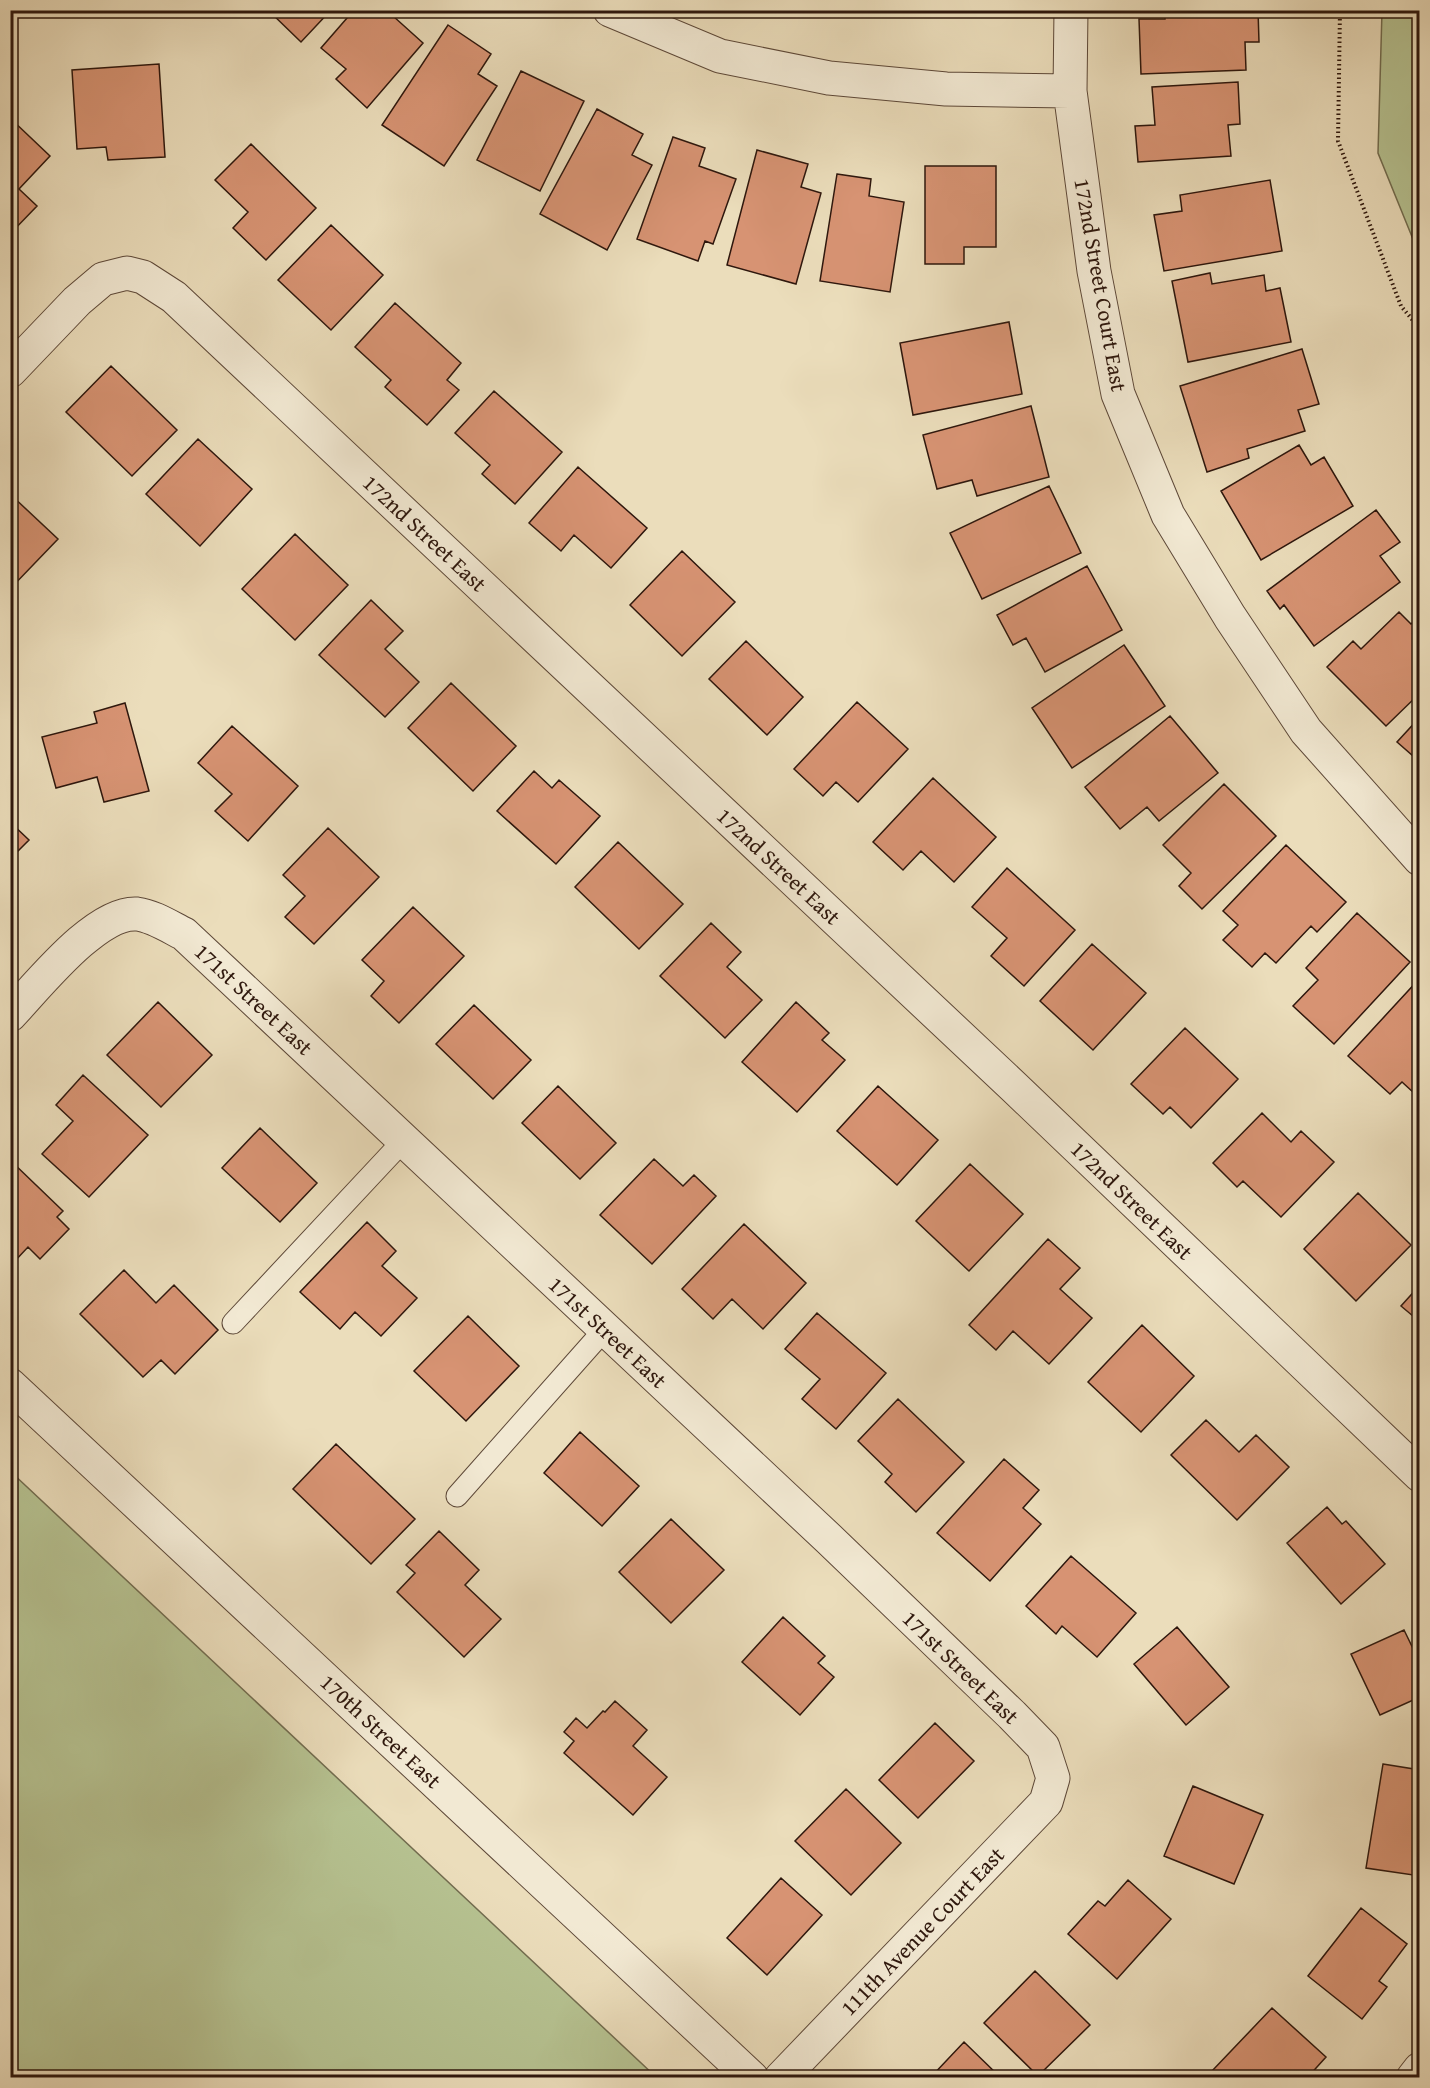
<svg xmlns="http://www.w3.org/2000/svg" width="1430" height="2088" viewBox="0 0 1430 2088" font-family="'Gentium Book Plus',serif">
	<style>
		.green { fill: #b6c291; stroke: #726c4f; stroke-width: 1.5 }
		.building { fill: #d79373; stroke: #2e170d; stroke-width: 1.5 }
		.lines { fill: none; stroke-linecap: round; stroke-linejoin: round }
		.lane-casing { stroke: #5d4838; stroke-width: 23 }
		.street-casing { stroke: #5d4838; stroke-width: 35 }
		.path { stroke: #2e170d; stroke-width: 4; stroke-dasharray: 1.5 3; stroke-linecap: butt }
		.lane { stroke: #f2e9d3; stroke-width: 21 }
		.street { stroke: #f2e9d3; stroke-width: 33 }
		.labels { text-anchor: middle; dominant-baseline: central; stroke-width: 4.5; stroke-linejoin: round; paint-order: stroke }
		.street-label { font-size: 22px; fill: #2e170d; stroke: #f2e9d3 }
	</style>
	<rect width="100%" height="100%" fill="#ebddbb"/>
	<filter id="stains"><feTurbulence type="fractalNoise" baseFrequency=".00333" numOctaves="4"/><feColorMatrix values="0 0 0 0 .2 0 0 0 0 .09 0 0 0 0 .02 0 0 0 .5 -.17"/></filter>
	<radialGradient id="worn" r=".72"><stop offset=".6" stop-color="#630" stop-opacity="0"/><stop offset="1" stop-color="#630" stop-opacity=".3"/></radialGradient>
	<path class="green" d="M1382,11H1419V254L1378,153Z
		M10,1471L656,2077H11Z"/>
	<path class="building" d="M268,10H331L301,42Z
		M354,10H398L393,16L423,43L367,108L336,79L346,69L321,48Z
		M1165,10H1258L1259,42H1245L1246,70L1141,74L1139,19H1165Z
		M448,25L491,54L478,74L497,86L444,166L382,125Z
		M159,64L165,157L108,160L106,147L77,149L72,70Z
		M521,71L584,101L540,191L477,160Z
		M1238,82L1240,124L1228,125L1231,156L1138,162L1135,126L1155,125L1152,87Z
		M597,109L643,134L632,155L652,165L607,250L540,214Z
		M10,118L50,156L19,189L37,206L10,234Z
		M673,137L705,148L699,166L736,179L713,244L705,241L698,261L637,239Z
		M251,144L316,208L266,260L233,228L248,212L215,180Z
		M757,150L808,164L801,187L821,193L796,284L727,265Z
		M925,166H996V247H964V264H925Z
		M837,174L871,179L869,196L904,202L890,292L820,281Z
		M1270,180L1282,251L1164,271L1154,215L1182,211L1180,195Z
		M331,225L383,275L331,330L278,280Z
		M1210,273L1212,284L1264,275L1266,291L1280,288L1291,342L1188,362L1172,281Z
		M395,303L461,363L447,380L459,390L427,425L385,387L391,380L355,347Z
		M1009,322L1022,394L913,415L900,343Z
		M1302,349L1319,404L1298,410L1305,431L1247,449L1249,458L1207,472L1180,386Z
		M111,366L177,430L132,476L66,412Z
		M494,391L562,452L515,504L482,474L490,465L455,433Z
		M1031,406L1049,477L977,496L972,480L937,489L923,435Z
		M198,439L252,489L200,546L146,494Z
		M1299,445L1311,465L1324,457L1353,506L1261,560L1221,491Z
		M578,467L647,528L611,568L574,535L561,551L529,523Z
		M1049,486L1081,553L982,599L950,533Z
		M10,494L58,539L10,589Z
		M1376,510L1400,542L1380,556L1400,582L1314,646L1284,605L1280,609L1267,591Z
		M295,534L348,585L295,640L242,589Z
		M682,551L735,602L682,656L630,605Z
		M1087,566L1122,630L1045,672L1026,638L1013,645L997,615Z
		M371,600L403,631L385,649L419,682L385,717L319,655Z
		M1399,612L1411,624L1420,616V693L1386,726L1327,667L1353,641L1361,649Z
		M746,641L803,697L767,735L709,679Z
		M1124,645L1165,706L1072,768L1032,708Z
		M451,683L516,746L473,791L408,728Z
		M857,702L908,749L858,802L836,782L823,796L794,769Z
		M125,703L149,791L104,802L97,777L56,788L42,737L97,723L94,712Z
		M1170,716L1218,773L1159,821L1147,807L1120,829L1085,787Z
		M1420,717V762L1397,742Z
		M232,726L298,786L248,841L215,811L232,794L198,763Z
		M534,771L552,788L559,780L600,816L556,864L497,811Z
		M933,778L996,837L954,882L921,851L903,870L873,842Z
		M1224,784L1276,836L1202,909L1179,886L1191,873L1163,845Z
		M10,822L29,840L10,859Z
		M328,828L379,877L314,944L285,917L305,896L283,875Z
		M618,842L683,904L639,949L575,887Z
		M1286,845L1346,902L1317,932L1311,926L1276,963L1265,953L1252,967L1223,940L1238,925L1223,911Z
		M1007,868L1075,930L1024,986L991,956L1007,938L972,907Z
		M413,907L464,956L399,1023L371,996L384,981L362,960Z
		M1357,913L1410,962L1334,1044L1293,1006L1318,980L1306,968Z
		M711,923L741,952L727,967L762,1000L725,1038L660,976Z
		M1092,944L1146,993L1093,1050L1040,1001Z
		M1420,978V1087L1414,1093L1402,1082L1390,1094L1348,1056Z
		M158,1002L212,1055L161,1107L107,1055Z
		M796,1002L829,1033L822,1040L845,1060L797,1112L742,1062Z
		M474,1005L531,1060L493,1099L436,1044Z
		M1185,1028L1238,1079L1191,1128L1170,1107L1163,1114L1131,1084Z
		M83,1075L148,1135L89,1197L42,1154L73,1121L56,1105Z
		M558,1086L616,1143L580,1179L522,1123Z
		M878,1086L938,1140L897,1185L837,1131Z
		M1262,1113L1291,1142L1301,1131L1334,1162L1281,1217L1243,1181L1237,1187L1213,1163Z
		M260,1128L317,1183L280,1222L222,1168Z
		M654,1159L683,1186L694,1175L716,1196L652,1264L600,1215Z
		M10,1160L63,1211L57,1217L69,1229L40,1259L28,1247L13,1263L10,1261Z
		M970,1164L1023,1214L969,1271L916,1221Z
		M1358,1193L1411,1245L1356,1301L1304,1249Z
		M367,1222L396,1251L382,1266L417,1298L381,1336L355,1312L340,1329L300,1292Z
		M744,1224L806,1283L763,1329L732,1299L713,1319L682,1289Z
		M1048,1239L1080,1268L1060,1289L1092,1318L1049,1364L1013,1331L996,1350L969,1325Z
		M124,1270L156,1303L174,1285L218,1330L175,1374L161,1360L143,1377L80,1314Z
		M1420,1285V1322L1401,1306Z
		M817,1313L886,1373L836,1429L802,1399L820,1379L785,1349Z
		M468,1316L519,1366L466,1421L414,1371Z
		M1142,1325L1194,1376L1141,1432L1088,1382Z
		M898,1399L964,1462L916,1512L885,1482L892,1474L858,1441Z
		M1206,1420L1239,1452L1256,1435L1289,1467L1237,1520L1171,1455Z
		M580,1432L639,1486L602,1526L544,1473Z
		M336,1444L415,1519L371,1564L293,1489Z
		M1004,1459L1039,1490L1023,1508L1041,1524L990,1581L937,1533Z
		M1327,1507L1342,1524L1346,1521L1385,1564L1341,1604L1287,1543Z
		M671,1519L724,1570L671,1623L619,1572Z
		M439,1531L479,1570L465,1585L501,1619L464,1657L397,1592L415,1573L406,1565Z
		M1071,1556L1136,1613L1097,1657L1062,1626L1056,1634L1026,1606Z
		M783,1617L825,1656L818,1663L834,1677L800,1715L742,1662Z
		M1177,1627L1229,1687L1186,1725L1134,1664Z
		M1404,1630L1420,1663V1697L1380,1715L1351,1654Z
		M615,1701L647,1730L633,1746L667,1777L633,1815L564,1753L574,1741L564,1732L576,1718L587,1728L603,1711L605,1712Z
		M935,1723L974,1761L918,1818L879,1780Z
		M1383,1764L1420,1770V1876L1366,1868Z
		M1193,1786L1263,1815L1234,1884L1164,1856Z
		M846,1789L901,1843L851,1895L795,1841Z
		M781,1878L822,1915L767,1975L727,1938Z
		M1128,1880L1171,1919L1117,1979L1068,1934L1098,1901L1105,1906Z
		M1361,1908L1407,1944L1379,1981L1387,1987L1362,2019L1308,1976Z
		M1035,1971L1090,2025L1038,2076L984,2023Z
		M1272,2008L1326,2057L1307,2078H1286L1281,2074L1278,2078H1216L1211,2072Z
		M964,2042L1001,2078H930Z"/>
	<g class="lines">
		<g class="lane-casing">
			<path id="lane" d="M233,1323L404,1140
				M457,1496L605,1329"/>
		</g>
		<g class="street-casing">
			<path id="street" d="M610,10L720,56L829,78L946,89L1070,91L1094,271L1118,394L1168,515L1230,617L1306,731L1420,859
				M1070,91L1071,10
				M10,371L77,301L103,279L127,273L143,277L174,297L1014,1087L1420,1475
				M10,1015C37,987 96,911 137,914C153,916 170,927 184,934L829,1539L1012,1715L1043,1747L1053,1778L1046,1802L781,2078
				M10,1385L752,2078
				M1413,2078L1420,2069"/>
		</g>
		<path class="path" d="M1340,10L1338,141L1401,306L1420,329"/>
		<use href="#lane" class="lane"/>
		<use href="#street" class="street"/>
	</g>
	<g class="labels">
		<g class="street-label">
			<text transform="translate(1101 285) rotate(80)">172nd Street Court East</text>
			<text transform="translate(425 533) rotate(43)">172nd Street East</text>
			<text transform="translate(779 866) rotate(43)">172nd Street East</text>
			<text transform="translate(254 999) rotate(43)">171st Street East</text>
			<text transform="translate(1132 1200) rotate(44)">172nd Street East</text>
			<text transform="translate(608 1332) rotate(43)">171st Street East</text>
			<text transform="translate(961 1667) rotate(44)">171st Street East</text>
			<text transform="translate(381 1731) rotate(43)">170th Street East</text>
			<text transform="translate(922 1931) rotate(-46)">111th Avenue Court East</text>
		</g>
	</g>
	<rect width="1430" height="2088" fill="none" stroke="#ebddbb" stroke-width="36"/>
	<rect x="12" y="12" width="1406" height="2064" fill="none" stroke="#2e170d" stroke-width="3"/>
	<rect x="18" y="18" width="1394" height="2052" fill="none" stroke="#2e170d" stroke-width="1.5"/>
	<rect width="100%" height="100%" filter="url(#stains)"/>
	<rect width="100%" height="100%" fill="url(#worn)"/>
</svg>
